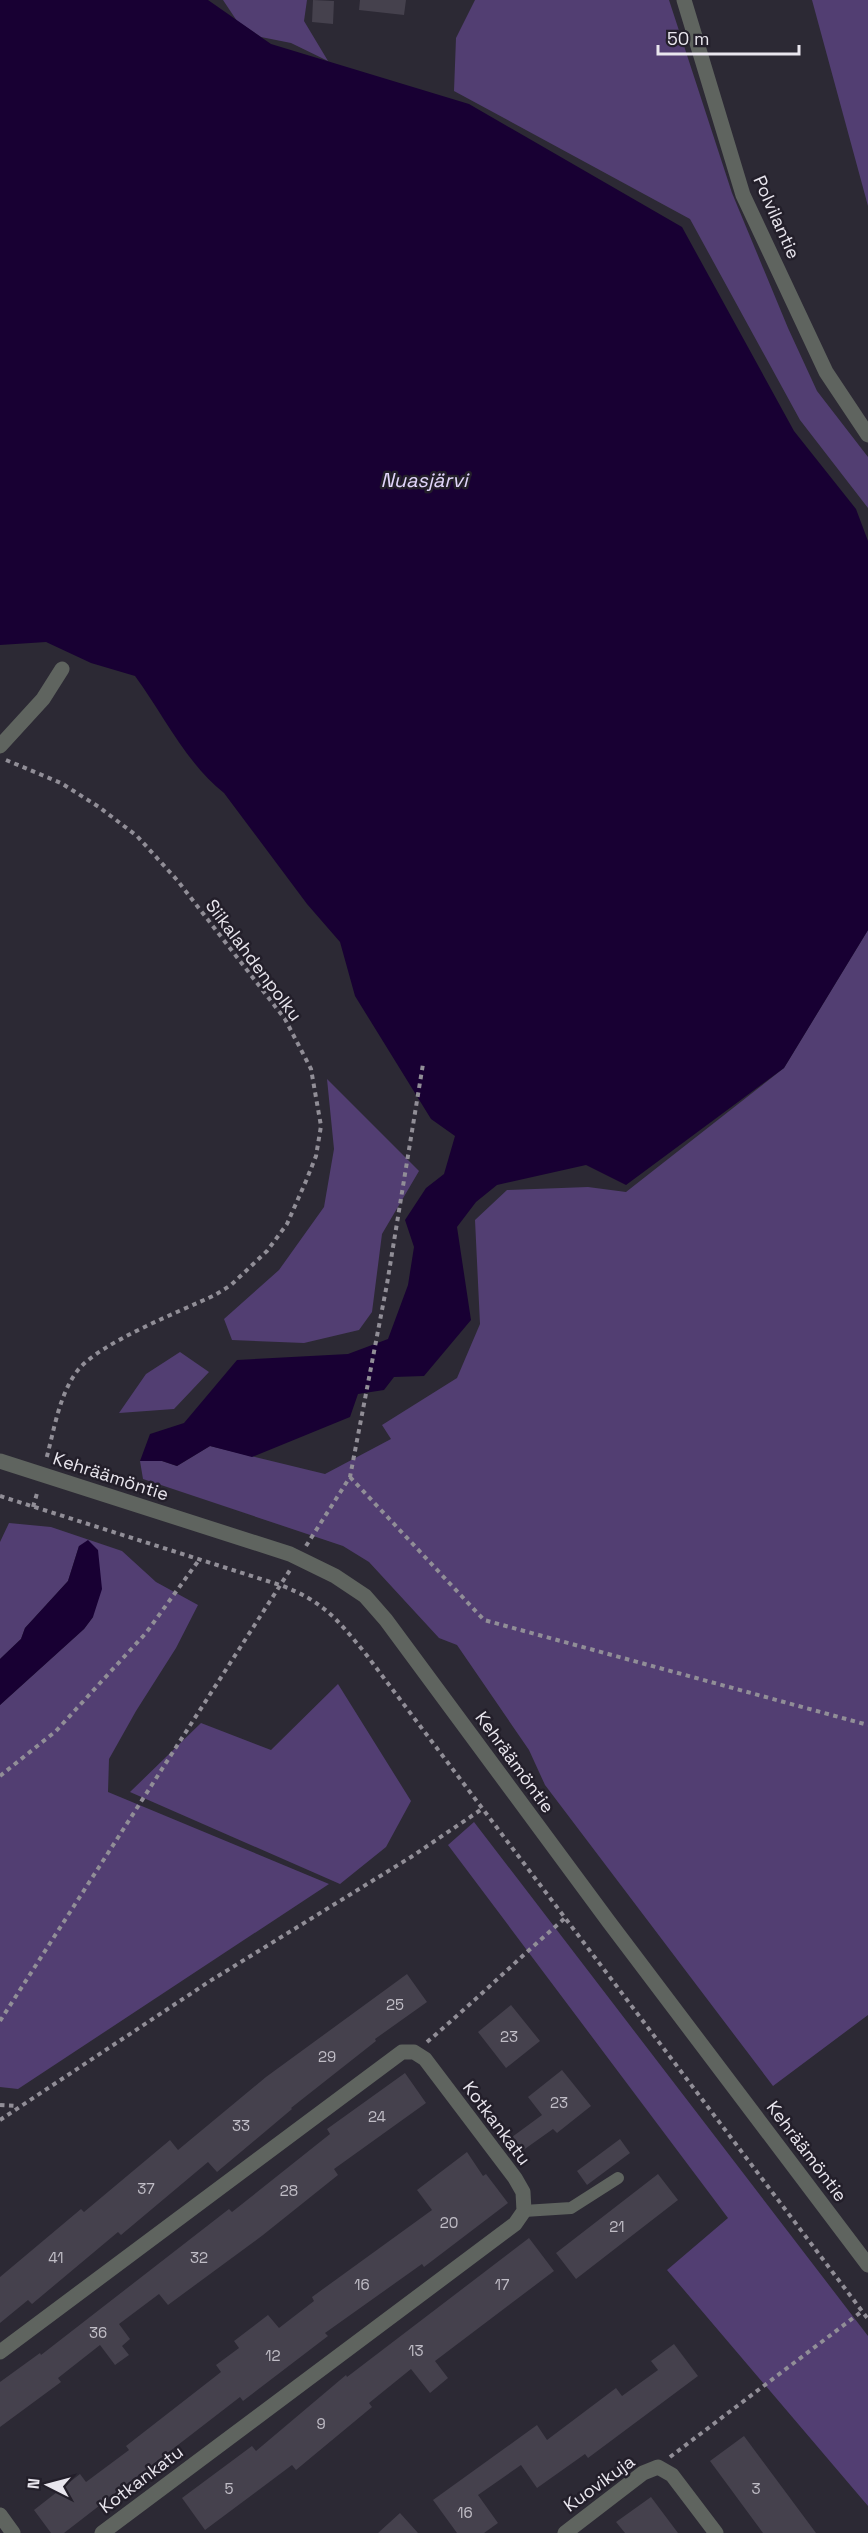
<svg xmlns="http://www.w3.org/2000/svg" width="868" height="2533" viewBox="0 0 868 2533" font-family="'Space Grotesk',sans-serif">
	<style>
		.green { fill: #523e72 }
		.water { fill: #180033 }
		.building { fill: #45414d }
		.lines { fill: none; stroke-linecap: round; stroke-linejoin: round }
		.path { stroke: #918e97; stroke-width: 4; stroke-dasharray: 4.5 4.5; stroke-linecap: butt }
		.service { stroke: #5f645f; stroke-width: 12 }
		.minor { stroke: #5f645f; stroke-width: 15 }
		.tertiary { stroke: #5f645f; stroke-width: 15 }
		.labels { text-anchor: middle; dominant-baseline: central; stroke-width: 5; stroke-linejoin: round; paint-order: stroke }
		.number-label { font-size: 15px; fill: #c0bdc6 }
		.street-label { font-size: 18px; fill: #e9e6ee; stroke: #231f2a }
		.water-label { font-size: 20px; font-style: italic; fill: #e1d5fa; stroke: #231f2a }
	</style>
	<rect width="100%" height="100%" fill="#2c2934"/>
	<path class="green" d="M223,0H307L304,21L328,61L291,43L261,37L237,21Z
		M475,0H669L732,193L788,328L817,391L868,457V508L800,420L690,219L454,91L456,38Z
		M812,0H868V206Z
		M868,930V2015L773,2086L545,1785L529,1750L457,1645L439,1638L369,1562L343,1546L143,1479L140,1461H162L177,1466L210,1446L325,1474L391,1439L382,1425L457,1378L480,1324L475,1220L507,1190L588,1187L626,1192L784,1068Z
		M327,1079L419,1171L382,1234L372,1312L359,1330L304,1343L232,1340L224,1319L279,1270L324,1207L334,1149Z
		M180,1352L209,1372L174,1409L119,1413L146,1374Z
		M9,1523L51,1527L122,1551L156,1582L198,1605L176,1648L136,1711L109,1759L108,1792L329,1884L18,2089L0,2087V1705L84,1629L93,1617L79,1546L68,1581L25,1628L21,1639L0,1659V1542Z
		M338,1684L411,1801L386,1847L340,1884L130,1792L201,1723L271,1750Z
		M474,1822L868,2336V2506L667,2270L728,2218L448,1845Z"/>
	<path class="water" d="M0,0H208L271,44L469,104L682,227L794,431L856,509L868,541V930L784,1068L626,1185L586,1165L497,1185L476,1202L457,1227L471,1320L424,1376L394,1377L384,1390L358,1394L350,1417L252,1457L210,1446L177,1466L162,1461H140L150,1434L184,1423L237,1360L348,1354L388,1339L408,1285L414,1247L405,1220L426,1188L444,1174L455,1136L431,1119L355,996L340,942L307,904L224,793C186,763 163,714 135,676L91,663L46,642L0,645Z
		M88,1540L98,1550L102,1589L93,1617L84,1629L0,1705V1659L21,1639L25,1628L68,1581L79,1546Z"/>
	<path class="building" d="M313,0L334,1L333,24L312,22Z
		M360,0H406L404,15L359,10Z
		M407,1974L427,2002L375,2039L376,2041L291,2108L292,2109L217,2172L208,2162L121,2235L118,2232L32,2304L28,2300L0,2323V2277L81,2209L84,2212L170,2140L178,2150L266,2077Z
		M511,2005L540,2041L506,2068L478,2032Z
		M562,2070L591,2106L557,2133L553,2129L522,2151L512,2137L542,2115L528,2097Z
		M405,2073L426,2103L334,2169L338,2175L263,2235L168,2305L159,2294L119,2324L130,2339L122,2346L129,2355L115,2365L100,2345L58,2378L61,2382L0,2427V2382L40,2353L41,2355L229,2209L232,2212L330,2134L327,2129Z
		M620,2139L630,2153L587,2185L577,2171Z
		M467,2152L483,2176L486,2174L508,2203L424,2267L422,2264L325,2333L328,2336L243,2401L240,2397L64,2533H51L34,2510L80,2474L86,2482L129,2450L126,2446L221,2372L216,2365L239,2348L234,2341L268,2315L279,2328L314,2301L312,2297L432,2210L417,2190Z
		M658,2174L678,2200L576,2279L556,2253Z
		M529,2238L554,2271L435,2361L448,2378L430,2393L411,2369L369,2403L372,2407L296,2470L292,2465L205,2530L182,2498L252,2446L256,2451L346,2375L347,2377Z
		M674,2344L698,2376L588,2458L585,2454L537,2488L521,2465L478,2495L498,2523L484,2533H457L433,2500L537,2425L547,2440L616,2388L622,2396L658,2370L651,2361Z
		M744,2436L816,2533H763L710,2461Z
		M651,2497L678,2533H625L616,2522Z
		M400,2513L418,2533H378Z"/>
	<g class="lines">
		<path class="path" d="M6,760L61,783L99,807L137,836L177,880L285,1019L311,1069L321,1126L316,1156L306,1181L287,1224L267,1251L231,1285L215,1295C179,1312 101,1342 78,1370C59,1394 54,1431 46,1460
			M350,1477L484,1620L868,1725
			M0,1496L280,1585C323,1601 337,1619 365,1653L868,2319
			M33,1507L38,1490
			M306,1546L350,1477L387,1284L423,1064
			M0,1776L56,1731L146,1633L199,1560
			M0,2021L290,1570
			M427,2042C474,2002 518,1959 565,1918
			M0,2105L17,2106
			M0,2120L210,1981L411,1857L482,1809
			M670,2457L861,2312"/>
		<path class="service" d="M524,2211L571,2208L618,2178"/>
		<path class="minor" d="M684,0L743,195L826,372L868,435
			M0,746L43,699L62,669
			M0,2352L402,2052H414L425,2059L515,2178L523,2192L524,2211L515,2224L102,2533
			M0,2515L13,2533
			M565,2533L643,2473L658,2467L672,2475L716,2533"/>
		<path class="tertiary" d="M0,1461L290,1554L335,1576L365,1596L386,1620L609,1922L868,2265"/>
	</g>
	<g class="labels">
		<g class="number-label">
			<text x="395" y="2004">25</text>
			<text x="509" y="2036">23</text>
			<text x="327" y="2056">29</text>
			<text x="559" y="2102">23</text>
			<text x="377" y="2116">24</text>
			<text x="241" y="2125">33</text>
			<text x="146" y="2188">37</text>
			<text x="289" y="2190">28</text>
			<text x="449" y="2222">20</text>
			<text x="617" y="2226">21</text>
			<text x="56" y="2257">41</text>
			<text x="199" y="2257">32</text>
			<text x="362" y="2284">16</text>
			<text x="502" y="2284">17</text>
			<text x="98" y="2332">36</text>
			<text x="416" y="2350">13</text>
			<text x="273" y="2355">12</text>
			<text x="321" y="2423">9</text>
			<text x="229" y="2488">5</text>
			<text x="756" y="2488">3</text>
			<text x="465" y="2512">16</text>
		</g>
		<g class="street-label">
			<text transform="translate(777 217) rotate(66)">Polvilantie</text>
			<text transform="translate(254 960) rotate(53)">Siikalahdenpolku</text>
			<text transform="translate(111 1476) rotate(18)">Kehräämöntie</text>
			<text transform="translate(515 1762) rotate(54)">Kehräämöntie</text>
			<text transform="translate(497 2123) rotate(53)">Kotkankatu</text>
			<text transform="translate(807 2151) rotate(53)">Kehräämöntie</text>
			<text transform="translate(141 2479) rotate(-37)">Kotkankatu</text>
			<text transform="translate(599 2483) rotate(-36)">Kuovikuja</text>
		</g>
		<g class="water-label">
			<text x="424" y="480">Nuasjärvi</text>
		</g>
	</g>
	<g transform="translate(48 2485) rotate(276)" stroke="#231f2a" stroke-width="4.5" paint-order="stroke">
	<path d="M0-4.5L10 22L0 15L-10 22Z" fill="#e9e6ee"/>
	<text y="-9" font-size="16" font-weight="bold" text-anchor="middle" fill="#e9e6ee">N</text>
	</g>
	<path d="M658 45v9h141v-9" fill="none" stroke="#e9e6ee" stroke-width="3"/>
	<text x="667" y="45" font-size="18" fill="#e9e6ee" stroke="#231f2a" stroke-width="4.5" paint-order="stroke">50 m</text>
</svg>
